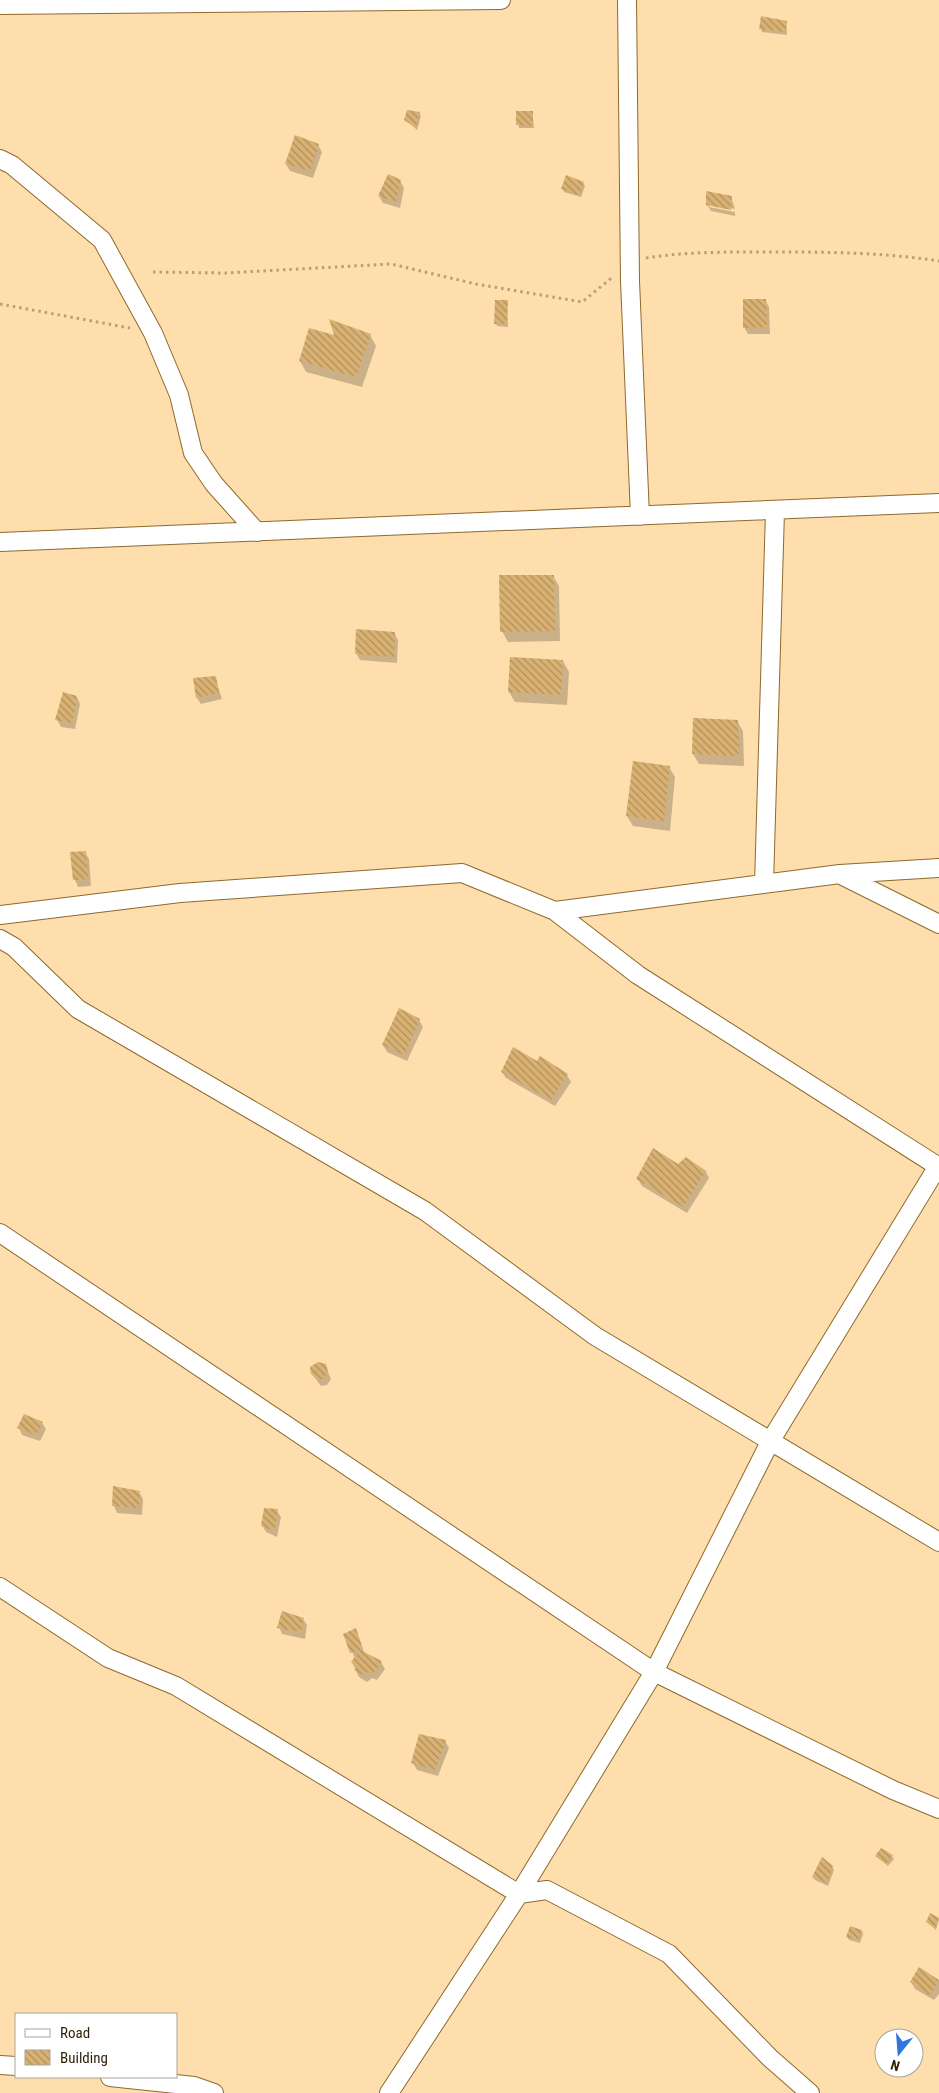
<svg xmlns="http://www.w3.org/2000/svg" width="939" height="2093" viewBox="0 0 939 2093" font-family="'Roboto Condensed',sans-serif">
	<style>
		.shadow { fill: #0003 }
		.building { fill: url(#building-back-hatch) }
		.lines { fill: none; stroke-linecap: round; stroke-linejoin: round }
		.minor-casing { stroke: #8e6a2b; stroke-width: 20 }
		.path { stroke: #b99f75; stroke-width: 3; stroke-dasharray: 2.5 4; stroke-linecap: butt }
		.minor { stroke: #fff; stroke-width: 18 }
	</style>
	<defs>
		<pattern id="building-back-hatch" width="6" height="6" patternUnits="userSpaceOnUse" patternTransform="scale(1.25)"><rect width="6" height="6" fill="#d8b173"/><path d="M-1 5l2 2M0 0l6 6M5-1l2 2" fill="none" stroke="#b08f5c"/></pattern>
	</defs>
	<rect width="100%" height="100%" fill="#fedeac"/>
	<path class="shadow" d="M786,22L787,35L762,32L761,29Z
		M517,112H532L534,128H519Z
		M419,113L421,116L417,130L406,120Z
		M318,145L322,152L313,178L290,171L286,164Z
		M388,175L400,181L404,188L400,208L383,203L379,196Z
		M583,183L585,186L581,197L564,192L563,189Z
		M731,197L735,209L709,204V207L735,212V216L711,211L707,205Z
		M765,300L769,307L770,334H748L744,327Z
		M507,302L508,327L497,326L496,323Z
		M370,335L376,346L362,387L306,372L300,361Z
		M553,576L559,586L560,641L508,642L502,631Z
		M394,633L398,640L397,663L360,660L356,653Z
		M563,661L569,672L567,705L515,702L509,692Z
		M215,678L222,699L201,704L197,698L194,680Z
		M77,697L80,704L75,729L61,727L57,720Z
		M737,721L743,731L744,766L699,764L693,754Z
		M669,767L675,777L670,831L633,826L627,816Z
		M85,852L89,859L91,886L78,887L75,880Z
		M419,1020L423,1027L407,1061L387,1052L383,1045Z
		M538,1063L567,1075L571,1082L555,1106L506,1078L502,1072Z
		M678,1165L706,1172L709,1178L687,1213L642,1186L638,1179Z
		M325,1365L331,1379L327,1385L321,1386L312,1374Z
		M42,1423L46,1429L40,1441L22,1435L19,1428Z
		M139,1492L143,1499L142,1515L117,1513L114,1506Z
		M277,1511L281,1517L277,1537L266,1532L262,1525Z
		M303,1619L307,1625L305,1639L282,1634L279,1627Z
		M355,1630L365,1654L381,1662L385,1669L377,1680L372,1678L367,1682L359,1677L356,1671L352,1662L355,1659L345,1634Z
		M445,1741L449,1748L438,1776L417,1770L413,1763Z
		M876,1856H892L894,1859L888,1866Z
		M832,1867L834,1870L828,1886L815,1880L813,1877Z
		M931,1915L939,1919L936,1930L927,1922Z
		M851,1928L862,1931L863,1934L860,1943L849,1940L847,1937Z
		M919,1969L939,1981V1994L934,2000L915,1989L911,1982Z
		M887,2068H899L898,2072Z"/>
	<path class="building" d="M761,16L787,21L786,32L759,29Z
		M407,110L420,112L416,128L404,120Z
		M516,111H533V126L516,125Z
		M295,135L319,144L310,171L285,164Z
		M388,174L401,180L396,202L378,196Z
		M566,175L584,182L579,195L561,189Z
		M706,191L732,196L731,210L706,205Z
		M743,299H766L767,327L743,328Z
		M495,300H508L507,324H494Z
		M329,319L371,334L356,377L299,361L309,328L334,335Z
		M499,575H554L555,631L500,632Z
		M356,629L395,632L394,657L355,654Z
		M510,657L563,660L561,695L508,692Z
		M216,676L219,693L196,698L193,678Z
		M63,692L77,696L72,723L55,720Z
		M693,718L738,720L739,756L692,754Z
		M633,761L670,766L664,821L626,816Z
		M86,851L88,879L73,880L70,852Z
		M399,1008L420,1019L404,1055L382,1045Z
		M513,1047L537,1061L540,1056L568,1074L551,1100L501,1072Z
		M653,1148L678,1164L686,1157L706,1171L683,1207L636,1179Z
		M318,1362L326,1364L328,1372L323,1379H317L311,1374L310,1367Z
		M24,1414L43,1422L36,1435L17,1428Z
		M113,1486L140,1491L139,1508L112,1506Z
		M264,1508L278,1509L274,1531L261,1526Z
		M282,1611L304,1618L301,1632L277,1628Z
		M356,1628L363,1649L350,1653L343,1634Z
		M360,1650L382,1661L373,1674L367,1672L363,1675L354,1670L358,1667L351,1662Z
		M419,1734L446,1740L435,1770L411,1763Z
		M881,1848L893,1855L886,1864L875,1856Z
		M822,1857L833,1866L827,1883L812,1877Z
		M930,1913L939,1918L935,1928L926,1922Z
		M850,1926L862,1930L858,1940L846,1937Z
		M919,1967L939,1980L930,1995L910,1982Z"/>
	<g class="lines">
		<g class="minor-casing">
			<path id="minor" d="M627,0L630,281L640,516
				M0,5L501,0
				M0,159L12,165L102,240L153,333L179,395L193,453L214,484L257,532
				M0,542L939,503
				M841,875L939,924
				M764,884L775,511
				M555,911L638,975L939,1167
				M0,915L180,893L462,873L555,911L840,874L939,868
				M0,939L14,947L78,1009L425,1211L595,1336L939,1542
				M0,1233L654,1672L893,1790L939,1809
				M0,1587L108,1658L176,1686L519,1894L547,1890L669,1954L770,2058L810,2093
				M0,2065L16,2066
				M110,2077L194,2086L214,2093
				M389,2093L519,1894L654,1672L771,1440L938,1166"/>
		</g>
		<path class="path" d="M646,258C691,251 737,252 783,252C835,252 887,253 939,261
			M153,272L225,273L391,264L476,284L582,302L614,276
			M0,304L130,328"/>
		<use href="#minor" class="minor"/>
	</g>
	<rect x="15" y="2013" width="162" height="65" fill="#ffffff" stroke="#aba59b"/>
	<rect x="25" y="2029" width="25" height="8" fill="#ffffff" stroke="#aba59b"/>
	<text x="60" y="2038" font-size="15" fill="#2d1e04">Road</text>
	<rect x="25" y="2050" width="25" height="15" fill="url(#building-back-hatch)" stroke="#aba59b"/>
	<text x="60" y="2063" font-size="15" fill="#2d1e04">Building</text>
	<g transform="translate(899 2053) rotate(197)"><circle r="24" fill="#ffffff" stroke="#aba59b"/>
	<path d="M0-4L9 19L0 12L-9 19Z" fill="#2e77e3"/>
	<text y="-8" font-size="14" font-weight="bold" text-anchor="middle" fill="#2d1e04">N</text>
	</g>
</svg>
